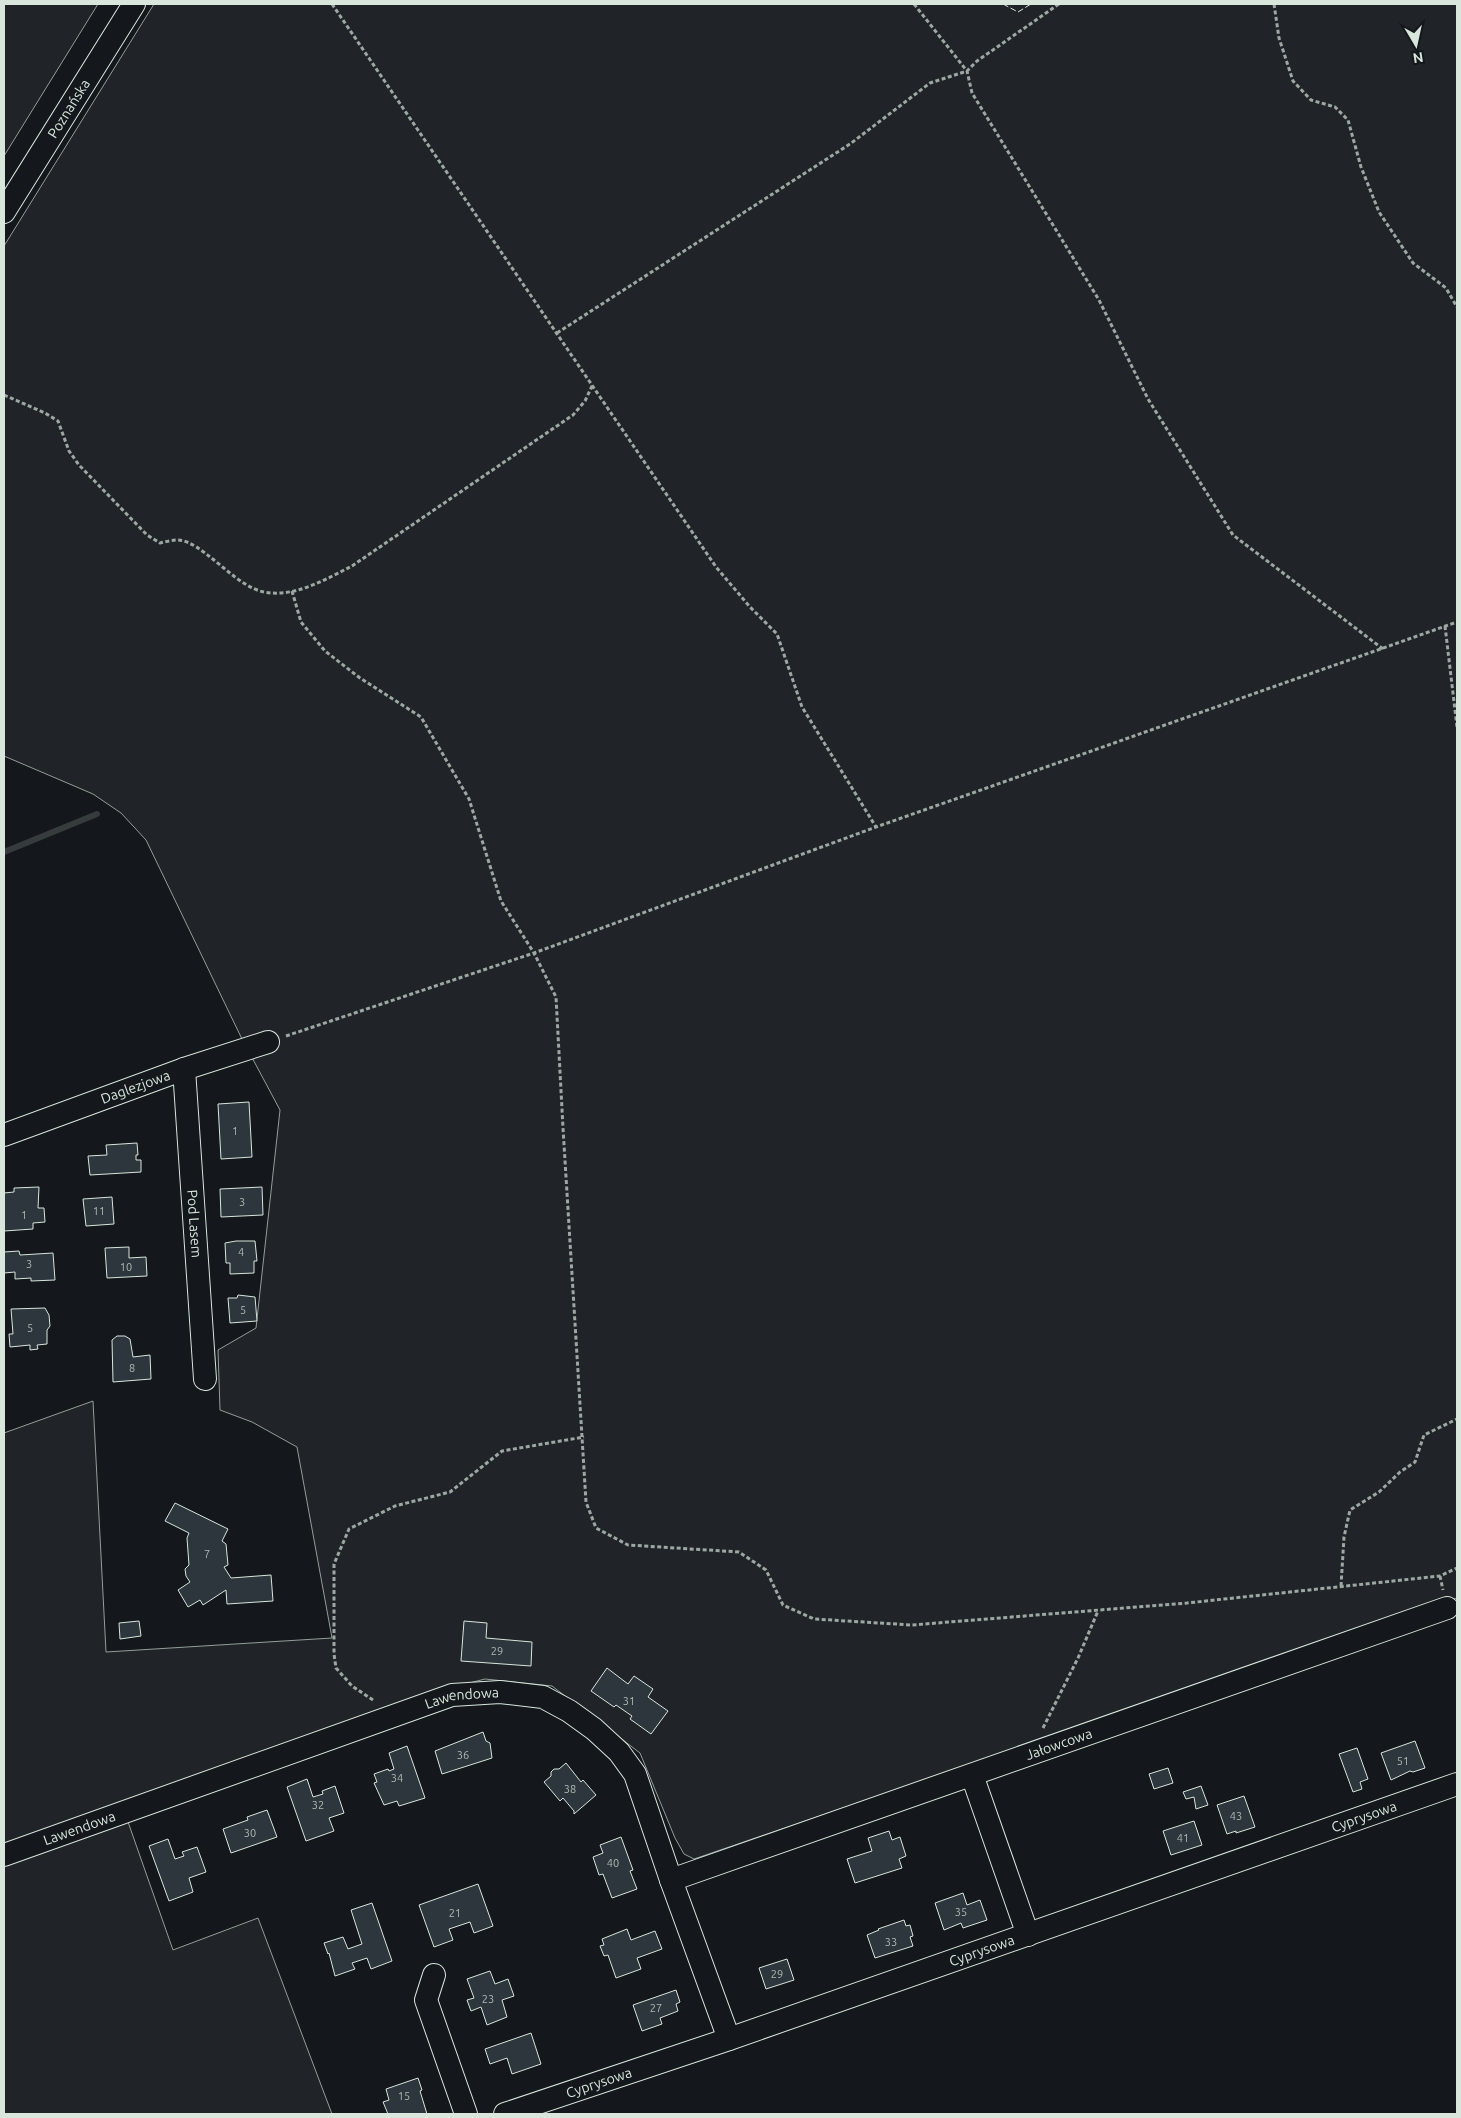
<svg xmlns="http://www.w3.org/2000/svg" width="1461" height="2118" viewBox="0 0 1461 2118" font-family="Ubuntu,sans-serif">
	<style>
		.green { fill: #202428; stroke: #939e99 }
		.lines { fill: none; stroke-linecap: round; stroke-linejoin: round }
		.stream { stroke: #363b3e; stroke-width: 6 }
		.building { fill: #2c363c; stroke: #d8e6dc }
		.minor-casing { stroke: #d8e6dc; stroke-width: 24 }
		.path { stroke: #9da8a2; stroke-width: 3; stroke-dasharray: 4 2.5; stroke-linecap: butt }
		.minor { stroke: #14181c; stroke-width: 22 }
		.fence { stroke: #d8e6dc; stroke-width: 1; stroke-dasharray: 6 2.5; stroke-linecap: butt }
		.labels { text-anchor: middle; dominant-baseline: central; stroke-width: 4; stroke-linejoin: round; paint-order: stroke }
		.number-label { font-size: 11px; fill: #adbab4 }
		.street-label { font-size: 14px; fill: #d8e6dc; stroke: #14181c }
	</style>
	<rect width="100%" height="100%" fill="#14181c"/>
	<path class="green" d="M4,4H98L4,156Z
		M154,4H1457V1598L694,1859L684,1854L675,1838L640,1753L552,1686L485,1679L422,1695L121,1802L173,1950L258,1918L332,2114H4V1433L93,1401L106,1652L332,1638L297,1447L252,1422L220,1410L218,1350L256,1328L280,1110L241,1037L146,840L121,813L93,794L4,756V246Z"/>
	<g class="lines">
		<path class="stream" d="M4,852L97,814"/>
	</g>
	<path class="building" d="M249,1102L252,1157L221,1159L218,1104Z
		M137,1143L138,1155H136V1160H141V1172L90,1175L88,1156L107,1155L106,1145Z
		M39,1187L38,1208H44L45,1222L33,1223V1229L4,1231V1193L14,1192V1188Z
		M262,1187L263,1215L221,1217L220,1189Z
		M112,1197L114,1224L86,1226L83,1199Z
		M236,1241H255L257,1261H254V1273L230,1274V1263H226L225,1243Z
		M129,1247V1258L146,1257L147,1276L107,1278L105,1248Z
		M19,1251L20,1255L53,1253L55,1280L31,1281V1278L15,1279V1272L4,1273V1252Z
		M238,1295L255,1297L257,1321L230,1323L228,1298H237Z
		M45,1308L49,1315L50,1326L47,1330V1344L37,1345L38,1349L30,1350V1345L10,1347L9,1334H13L11,1309Z
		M117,1336H125L130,1339L133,1357L150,1355L151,1379L113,1382L112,1340Z
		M175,1503L228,1529L222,1541L226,1544L228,1565L224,1567L231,1578L271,1575L273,1601L227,1604L226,1590L203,1605L200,1600L188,1607L178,1590L190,1582L186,1576L185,1569L189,1565L187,1538L189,1533L165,1521Z
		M139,1621L141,1636L120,1639L119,1623Z
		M464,1621L487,1623L486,1638L532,1642L531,1666L461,1661Z
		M607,1668L628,1684L634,1676L653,1689L648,1697L668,1711L651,1734L630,1719L632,1716L616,1705L614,1707L591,1691Z
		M483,1732L486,1741L490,1743L492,1758L442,1774L435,1751Z
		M1415,1741L1425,1768L1413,1772L1410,1771L1391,1780L1381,1753Z
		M407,1746L425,1798L399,1806L397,1801L384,1805L374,1783L377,1782L374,1774L388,1769L389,1771L394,1769L389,1753Z
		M1357,1748L1368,1779L1360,1782L1362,1789L1353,1792L1339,1754Z
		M566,1763L581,1782L583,1780L596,1795L574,1814V1811L563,1798L560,1801L544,1782L551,1776V1772L554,1769H559Z
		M1168,1768L1173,1783L1154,1789L1149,1774Z
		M307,1779L313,1797L323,1794L322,1791L335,1786L344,1813L329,1818L334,1831L306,1841L287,1787Z
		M1201,1786L1208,1805L1196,1809L1194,1797L1186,1799L1183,1792Z
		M1244,1796L1255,1827L1236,1833V1831L1227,1834L1217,1805Z
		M267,1810L277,1837L231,1853L223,1829L248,1820L247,1817Z
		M1194,1821L1202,1845L1171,1855L1163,1831Z
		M889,1831L892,1840L900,1837L906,1856L899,1859L902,1868L855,1883L847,1859L872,1851L868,1838Z
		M621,1837L633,1870L630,1871L637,1889L612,1898L603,1874L599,1875L593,1857L603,1853L600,1845Z
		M168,1839L175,1859L184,1856L182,1852L197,1847L206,1872L189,1878L193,1892L169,1901L149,1846Z
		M478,1884L493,1926L474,1933L470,1922L449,1929L453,1940L434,1947L419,1905Z
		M963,1893L967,1905L980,1900L987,1920L963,1928L961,1923L944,1930L935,1903Z
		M372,1903L392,1961L371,1969L367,1958L352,1963L355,1969L335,1976L329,1953L328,1954L324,1943L343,1937L348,1949L362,1944L351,1910Z
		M904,1920L906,1926L910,1925L913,1936L910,1937L913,1946L875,1958L867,1935L879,1930L878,1929Z
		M627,1929L631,1940L655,1931L662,1949L637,1958L641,1969L616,1978L608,1955L604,1956L600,1946L604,1945L602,1939Z
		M787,1959L794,1980L766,1989L759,1968Z
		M490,1971L495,1984L508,1979L514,1996L502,2000L507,2017L487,2025L481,2007L471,2011L467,2000L474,1998L467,1979Z
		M676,1990L680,2002L676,2004L678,2011L660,2018L662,2024L642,2031L633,2005Z
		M531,2033L541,2064L512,2074L507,2058L490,2064L485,2049Z
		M418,2078L422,2090L420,2091L427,2114H388L383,2102L389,2100L386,2089Z"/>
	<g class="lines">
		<g class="minor-casing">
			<g id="minor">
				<path id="s1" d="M4,212L134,4"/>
				<path id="s2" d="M184,1069L205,1379"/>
				<path id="s3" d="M4,1135L184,1069L268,1042"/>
				<path d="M972,1775L1028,1935"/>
				<path id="s4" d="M4,1855L452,1695L500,1692L543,1697L569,1711L594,1729L619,1752L635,1774L671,1880L729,2039"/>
				<path id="s5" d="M671,1880L1447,1608"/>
				<path d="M434,1975L426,2000L466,2114"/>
				<path id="s6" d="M505,2114L729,2039L1457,1784"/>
			</g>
		</g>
		<path class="path" d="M332,4L716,567L750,607L777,634L802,707L876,827
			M914,4L967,71L972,93L1099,300L1148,399L1233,535L1383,649
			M1274,4L1279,38L1293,81L1311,100L1335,107L1348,120L1361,167L1379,212L1413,263L1446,288L1457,307
			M557,333L850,144L930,83L967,71L977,61L1059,4
			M4,395L45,413L58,421L69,451L79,465L147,535L160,543C169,541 178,538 187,542C211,552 238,587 264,592C295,598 326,579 352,566L573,415L585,401L592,386
			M292,591L301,622L325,651L360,678L421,717L469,799L501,901L534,953L556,997L563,1128L586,1502L596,1528L628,1545L739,1552L766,1570L783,1605L814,1619L912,1625L1187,1603L1440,1576L1457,1568
			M1445,626L1457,727
			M286,1036L534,953L876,827L1457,622
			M1440,1576L1443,1590
			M1341,1586L1344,1537L1350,1510L1379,1492L1400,1472L1415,1462L1424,1435L1457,1419
			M373,1700L352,1686L336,1668L334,1654V1564L349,1529L395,1506L450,1492L502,1451L584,1437
			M1043,1728L1078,1658L1098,1611"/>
		<use href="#minor" class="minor"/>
		<path class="fence" d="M1003,4L1018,12L1031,4"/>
	</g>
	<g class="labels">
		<g class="number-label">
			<text x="235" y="1131">1</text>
			<text x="242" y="1202">3</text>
			<text x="99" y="1211">11</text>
			<text x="24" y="1215">1</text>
			<text x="241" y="1252">4</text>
			<text x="29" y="1264">3</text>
			<text x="126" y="1267">10</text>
			<text x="243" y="1310">5</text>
			<text x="30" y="1328">5</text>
			<text x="132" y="1368">8</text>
			<text x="207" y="1554">7</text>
			<text x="497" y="1651">29</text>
			<text x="629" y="1701">31</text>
			<text x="463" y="1755">36</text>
			<text x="1403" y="1761">51</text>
			<text x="397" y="1778">34</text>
			<text x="570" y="1789">38</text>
			<text x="318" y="1805">32</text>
			<text x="1236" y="1816">43</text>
			<text x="250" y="1833">30</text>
			<text x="1183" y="1838">41</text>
			<text x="613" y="1863">40</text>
			<text x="961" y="1912">35</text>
			<text x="455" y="1913">21</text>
			<text x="891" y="1942">33</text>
			<text x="777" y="1974">29</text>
			<text x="488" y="1999">23</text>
			<text x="656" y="2008">27</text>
			<text x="404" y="2096">15</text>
		</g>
		<g class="street-label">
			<text stroke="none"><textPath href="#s1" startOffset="122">Poznańska</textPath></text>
			<text stroke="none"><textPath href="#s3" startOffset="140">Daglezjowa</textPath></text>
			<text stroke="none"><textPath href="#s2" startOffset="155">Pod Lasem</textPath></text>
			<text stroke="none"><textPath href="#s4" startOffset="485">Lawendowa</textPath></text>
			<text stroke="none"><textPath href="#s5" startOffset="411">Jałowcowa</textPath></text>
			<text stroke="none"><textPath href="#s6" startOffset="909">Cyprysowa</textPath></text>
			<text stroke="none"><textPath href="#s4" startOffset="80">Lawendowa</textPath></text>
			<text stroke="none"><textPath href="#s6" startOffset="504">Cyprysowa</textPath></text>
			<text stroke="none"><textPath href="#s6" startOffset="99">Cyprysowa</textPath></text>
		</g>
	</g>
	<rect width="1461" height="2118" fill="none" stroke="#d8e6dc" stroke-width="10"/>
	<g transform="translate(1416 45) rotate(171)" stroke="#14181c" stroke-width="4" paint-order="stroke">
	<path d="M0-4L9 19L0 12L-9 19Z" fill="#d8e6dc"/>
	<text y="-8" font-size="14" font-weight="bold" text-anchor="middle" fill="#d8e6dc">N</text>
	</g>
</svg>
